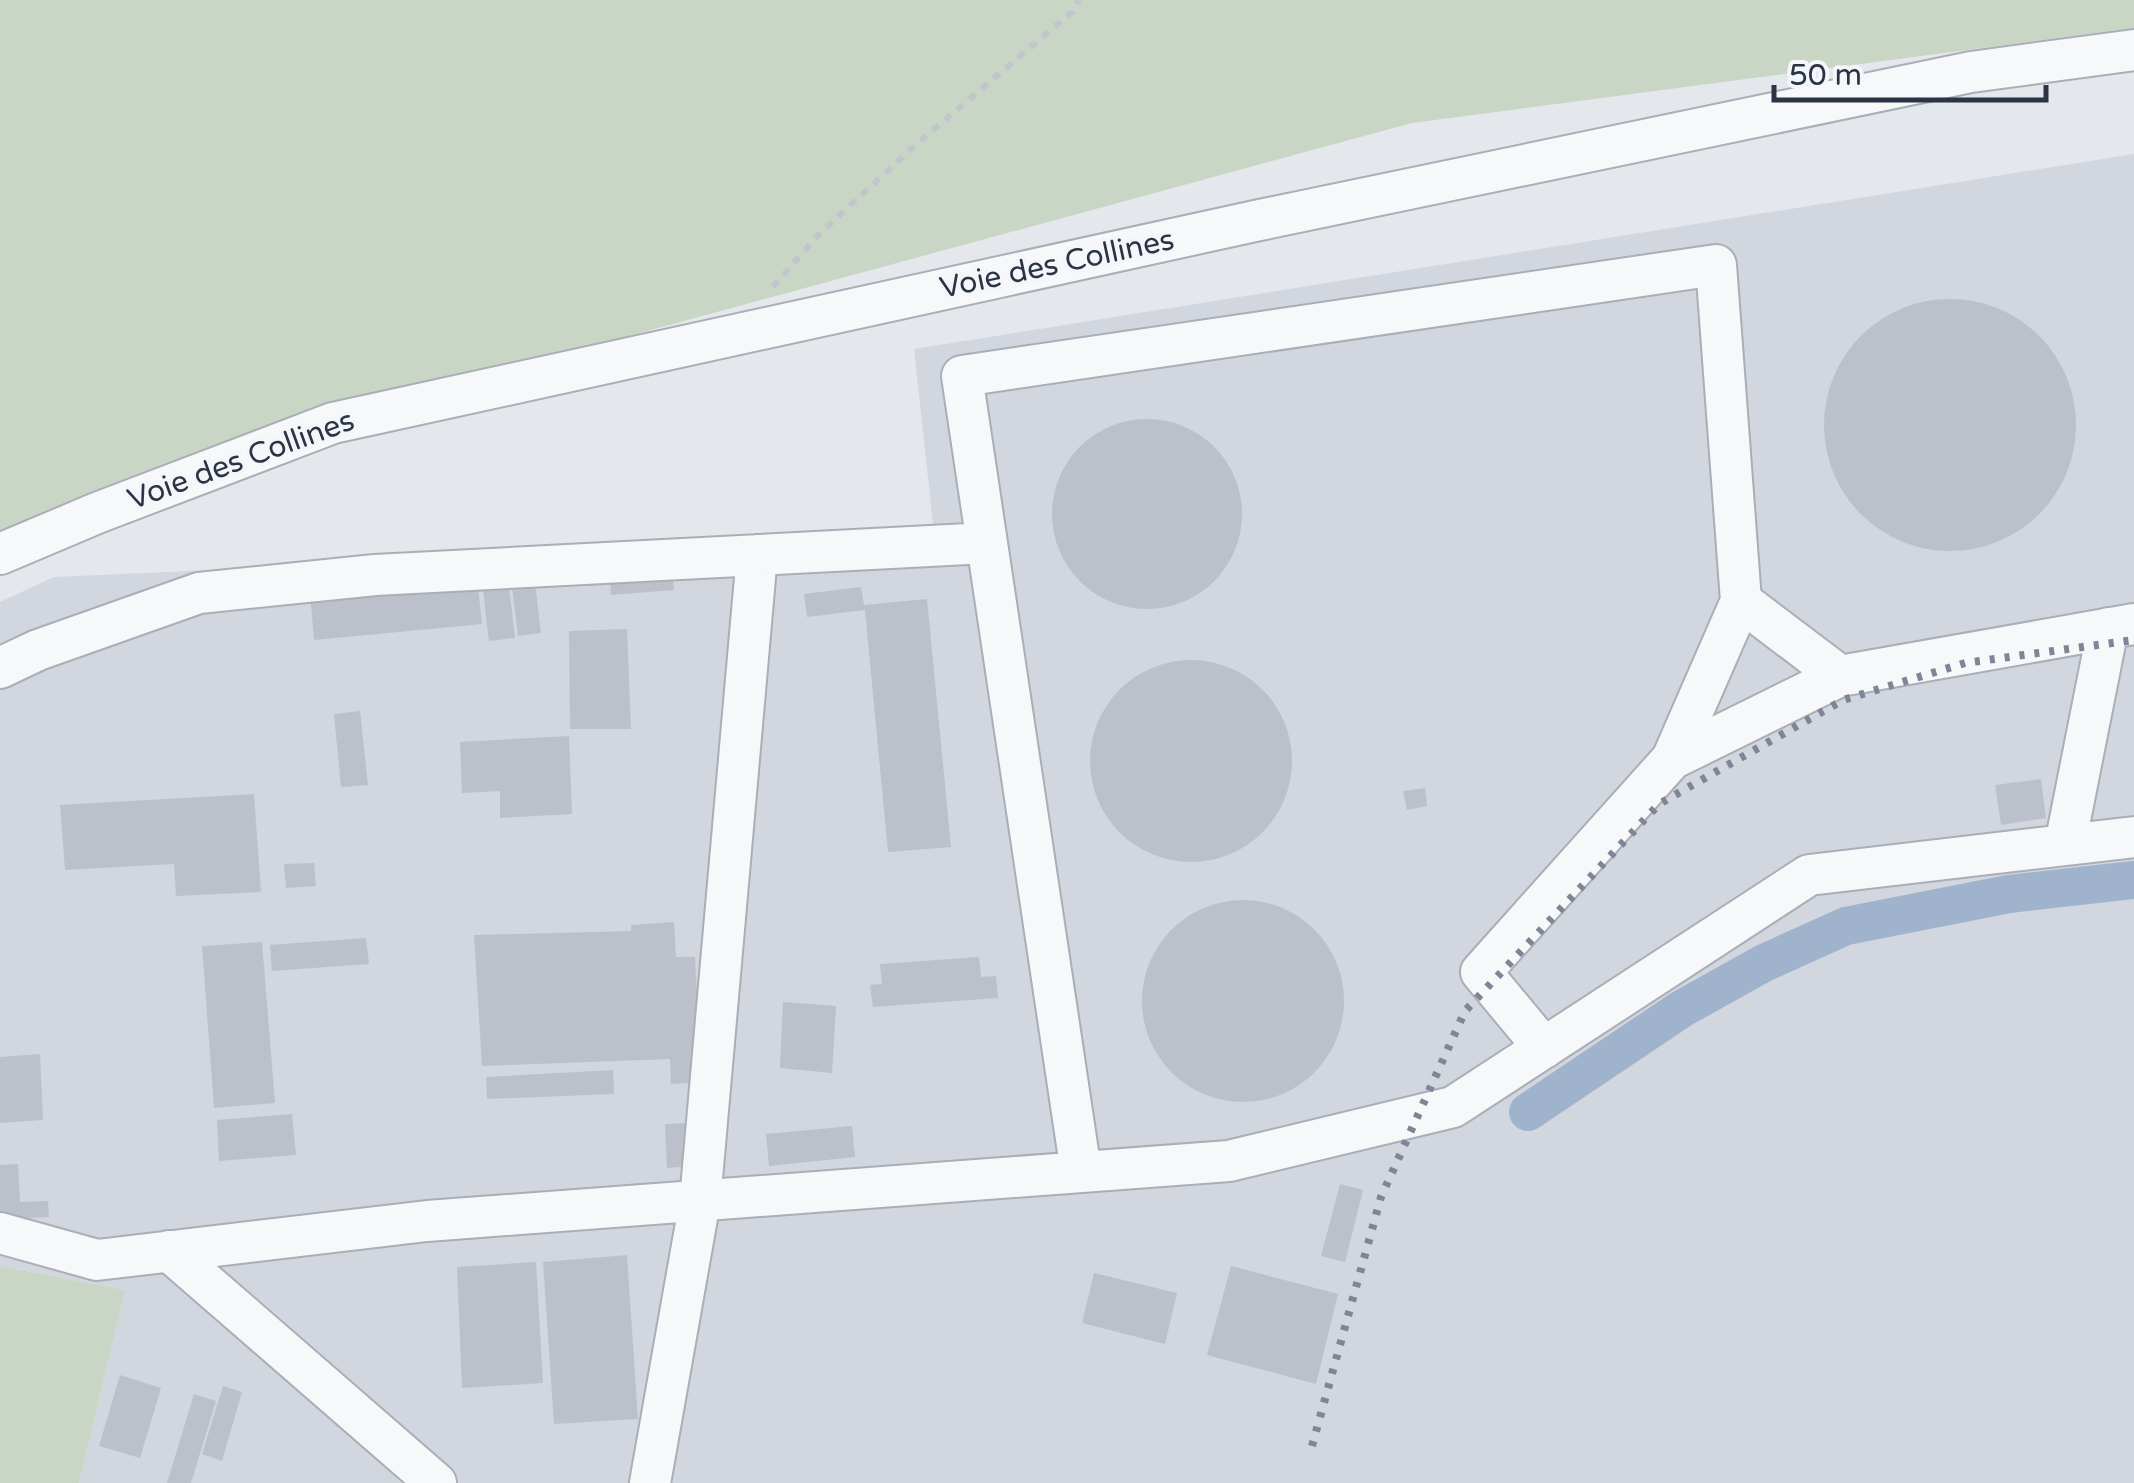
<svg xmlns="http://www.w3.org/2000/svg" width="2134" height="1483" viewBox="0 0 2134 1483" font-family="'Varela Round',sans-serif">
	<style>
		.built { fill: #d2d6de }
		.green { fill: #c9d6c5 }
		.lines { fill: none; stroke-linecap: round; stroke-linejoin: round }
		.canal { stroke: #9fb4cc; stroke-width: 38 }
		.building { fill: #bbc0ca }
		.minor-casing { stroke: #a9aeb7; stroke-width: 44 }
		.path { stroke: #c2c5cb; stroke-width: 6; stroke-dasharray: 8 8; stroke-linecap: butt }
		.minor { stroke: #f7f8fa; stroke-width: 40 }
		.rail { stroke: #7d8696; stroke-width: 8; stroke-dasharray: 5 10; stroke-linecap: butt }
		.labels { text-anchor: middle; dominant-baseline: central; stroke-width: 8; stroke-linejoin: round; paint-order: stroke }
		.street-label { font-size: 30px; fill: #2b3445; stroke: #f4f6f9 }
	</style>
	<rect width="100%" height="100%" fill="#e4e7ec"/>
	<path class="built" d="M2134,154V1483H79L125,1290L0,1266V602L54,577L212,570L933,524L914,349Z"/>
	<path class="green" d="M0,0H2134V28L1412,123L187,456L0,542Z
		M0,1266L125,1290L79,1483H0Z"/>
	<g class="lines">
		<path class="canal" d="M1528,1112L1683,1008L1764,963L1846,926L2009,894L2134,880"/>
	</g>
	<path class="building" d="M1824 425a126 126 0 1 1 252 0a126 126 0 1 1-252 0Z
		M1052 514a95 95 0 1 1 190 0a95 95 0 1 1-190 0Z
		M671,561L674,590L611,595L609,566Z
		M477,578L482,624L314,640L310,593Z
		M535,584L541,633L518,636L512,587Z
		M509,586L515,638L489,641L483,589Z
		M861,587L864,605L927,599L951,847L888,852L865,610L807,617L804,594Z
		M627,629L631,729H570L569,631Z
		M1090 761a101 101 0 1 1 202 0a101 101 0 1 1-202 0Z
		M360,711L368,785L341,787L334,714Z
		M569,736L572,814L500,818V791L462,793L460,742Z
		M2041,779L2046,818L2001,825L1995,785Z
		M1425,788L1427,806L1407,810L1403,791Z
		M254,794L261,892L176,896L174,864L65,870L60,805Z
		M314,863L316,886L286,888L284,864Z
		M1142 1001a101 101 0 1 1 202 0a101 101 0 1 1-202 0Z
		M674,922L676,957H695L701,1082L671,1084L670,1059L482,1066L474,935L631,931V925Z
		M366,938L369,964L272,971L270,945Z
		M262,942L275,1103L214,1108L202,946Z
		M979,957L981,977L996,976L998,998L873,1007L870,985L882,984L880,964Z
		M783,1002L836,1006L832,1073L780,1068Z
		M40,1054L43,1120L0,1123V1057Z
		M613,1070L614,1094L487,1099L486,1077Z
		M292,1114L296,1155L219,1161L217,1120Z
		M693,1123L694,1166L667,1168L665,1124Z
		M852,1126L855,1157L769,1166L766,1134Z
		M18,1164L20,1202L48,1201L49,1217L0,1219V1165Z
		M1340,1184L1363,1190L1345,1262L1321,1256Z
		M627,1255L638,1419L554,1424L543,1262Z
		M536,1262L543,1383L462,1388L457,1267Z
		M1231,1266L1338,1294L1316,1384L1207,1355Z
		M1094,1273L1177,1293L1165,1344L1082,1323Z
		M120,1375L161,1388L140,1458L99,1446Z
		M223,1386L242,1392L222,1461L202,1454Z
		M194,1394L216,1401L191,1483H167Z"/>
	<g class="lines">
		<g class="minor-casing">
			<path id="minor" d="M0,554L97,513L333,423L1255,221L1971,72L2134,50
				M0,668L38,650L199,593L375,575L987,543
				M1672,759L1840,676L2134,624
				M2065,845L2108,628
				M1544,1048L1481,972L1672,759L1741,601
				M1081,1172L962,376L1716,265L1741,601L1840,676
				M0,1233L97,1260L427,1221L1229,1161L1453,1107L1809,875L2134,837
				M169,1251L436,1483
				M650,1483L700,1201L757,555"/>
		</g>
		<path class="path" d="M773,287L819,234L919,142L1072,12L1079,0"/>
		<use href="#minor" class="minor"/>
		<path class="rail" d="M1312,1446L1381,1197L1465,1011L1659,804L1843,700L1965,663L2134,640"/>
	</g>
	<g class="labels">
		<g class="street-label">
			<text transform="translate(1057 264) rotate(-12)">Voie des Collines</text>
			<text transform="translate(241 460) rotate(-20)">Voie des Collines</text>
		</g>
	</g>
	<path d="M1774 85v15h272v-15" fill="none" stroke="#2b3445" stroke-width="5"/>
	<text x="1789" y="85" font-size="30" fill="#2b3445" stroke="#f4f6f9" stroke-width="8" paint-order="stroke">50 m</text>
</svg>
